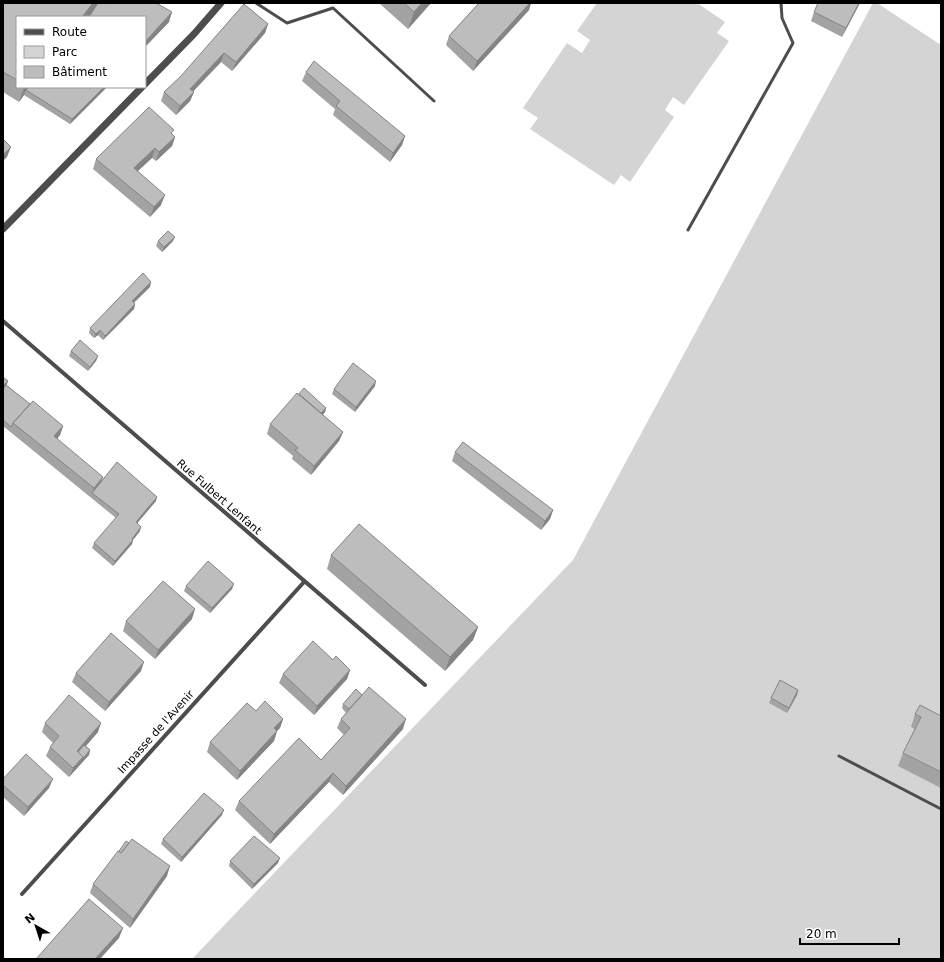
<svg xmlns="http://www.w3.org/2000/svg" width="944" height="962" viewBox="0 0 944 962" font-family="'DejaVu Sans',sans-serif">
	<style>
		.green { fill: #d4d4d4 }
		.lines { fill: none; stroke-linecap: round; stroke-linejoin: round }
		.service { stroke: #4d4d4d; stroke-width: 3 }
		.minor { stroke: #4d4d4d; stroke-width: 4 }
		.tertiary { stroke: #4d4d4d; stroke-width: 7 }
		.wall { fill: #a3a3a3 }
		.shaded-wall { fill: #848484 }
		.building { fill: #bdbdbd; stroke: #848484 }
		.labels { text-anchor: middle; dominant-baseline: central; stroke-width: 3; stroke-linejoin: round; paint-order: stroke }
		.street-label { font-size: 11px; fill: #000; stroke: #fff }
	</style>
	<rect width="100%" height="100%" fill="#fff"/>
	<path class="green" d="M597,3H697L725,22L717,33L729,41L684,105L673,97L665,110L674,117L630,182L621,175L614,185L530,129L538,118L523,108L567,43L582,53L590,40L577,31Z
		M873,3H877L941,45V959H192L573,560Z"/>
	<g class="lines">
		<path class="service" d="M256,3L287,23L333,8L434,101
			M688,230L793,43L782,18L781,3
			M839,756L941,809"/>
		<path class="minor" d="M3,321L425,685
			M22,894L304,582"/>
		<path class="tertiary" d="M145,84L194,34L221,3
			M3,229L142,87"/>
	</g>
	<path class="wall" d="M3,3L110,4L169,22L145,47V17H17V87H107L70,124L24,95L19,102L3,92Z
		M379,3H431L408,29Z
		M479,3H531L529,10L473,71L446,45L449,36Z
		M860,3L842,37L811,21L814,12Z
		M268,24L265,33L232,71L221,62L193,91L194,92L190,101L176,115L161,101L164,92Z
		M306,72L405,136L402,145L390,162L333,115L335,109L302,81Z
		M172,134L175,137L172,146L156,161L152,158L138,171L161,205L150,217L93,169L96,159Z
		M158,241H173L162,252L156,246Z
		M150,287L134,303L135,304L134,309L103,340L98,335L94,338L89,333L90,328Z
		M71,351L98,356L96,361L88,371L69,356Z
		M3,377L8,381L6,385L30,404L63,426L60,435L57,439L102,481L156,501L137,523L140,531L133,540L132,544L113,566L92,548L94,543L116,518L3,426Z
		M375,386L355,412L332,394L334,389Z
		M299,394L326,408L325,412L323,415L343,432L339,441L311,475L292,459L293,456L267,434L270,424Z
		M455,452L553,510L550,519L541,530L452,461Z
		M331,555L478,627L473,640L445,671L327,569Z
		M186,586L232,589L210,613L184,591Z
		M192,619L155,659L123,631L126,621Z
		M328,656L350,670L347,679L314,715L279,683L283,674Z
		M141,671L105,711L72,682L76,673Z
		M798,690L797,695L787,713L769,703L771,698Z
		M362,695L403,729L343,795L329,782L270,844L235,810L239,801L321,760L344,735L337,728L341,719L346,713L342,708L343,704Z
		M256,711L283,719L280,728L277,731L274,741L237,780L207,752L210,742Z
		M915,714L941,716V788L898,766L903,753L915,729L911,727Z
		M45,723L98,732L86,746L90,750L89,755L69,777L46,756L50,747L53,743L42,732Z
		M3,779L49,788L24,816L3,797Z
		M222,815L181,862L161,844L163,839Z
		M230,861L278,863L252,889L229,866Z
		M167,876L130,928L90,893L93,884Z"/>
	<path class="shaded-wall" d="M93,3H99L90,17H82Z
		M422,3H431L408,29L414,12Z
		M530,3H531L529,10L473,71L477,61Z
		M859,3H860L842,37L846,28Z
		M172,12L169,22L145,47V42Z
		M268,24L265,33L232,71L236,62Z
		M224,53L221,62L187,98L190,89Z
		M24,87H31L26,90L24,95L19,102Z
		M104,87H107L70,124L72,119Z
		M194,92L190,101L176,115L180,106Z
		M405,136L402,145L390,162L393,153Z
		M175,137L172,146L156,161L159,152Z
		M11,147L7,157L3,161V155Z
		M155,148L152,158L131,177L134,168Z
		M165,195L161,205L150,217L154,207Z
		M175,237L173,241L162,252L164,247Z
		M151,282L150,287L130,306L132,301Z
		M135,304L134,309L103,340L105,336Z
		M100,330L98,335L94,338L96,334Z
		M98,356L96,361L88,371L90,367Z
		M8,381L5,390L3,392V386Z
		M376,381L375,386L355,412L356,407Z
		M326,408L325,412L317,422L318,417Z
		M63,426L60,435L51,446L54,436Z
		M343,432L339,441L311,475L314,466Z
		M103,477L100,486L92,493L94,488Z
		M157,497L156,501L134,527L136,522Z
		M553,510L550,519L541,530L545,521Z
		M141,527L140,531L132,541L133,540L132,544L113,566L115,561Z
		M234,584L232,589L210,613L212,608Z
		M195,609L192,619L155,659L158,650Z
		M478,627L473,640L445,671L450,657Z
		M144,662L141,671L105,711L109,702Z
		M350,670L347,679L314,715L317,706Z
		M798,690L797,695L787,713L789,708Z
		M283,719L280,728L270,738L274,728Z
		M406,719L403,729L343,795L346,786Z
		M101,723L98,732L76,757L77,751Z
		M277,731L274,741L237,780L240,771Z
		M90,750L89,755L69,777L73,768L83,757Z
		M333,773L329,782L270,844L274,834Z
		M53,779L49,788L24,816L28,807Z
		M224,810L222,815L181,862L182,857Z
		M280,858L278,863L252,889L254,884Z
		M170,866L167,876L130,928L133,919Z
		M123,928L119,938L100,959H95Z"/>
	<path class="building" d="M3,3H93L82,17H17V80L3,72Z
		M98,3H108L110,4L111,3H156L172,12L145,42V17H89Z
		M404,3H422L414,12Z
		M479,3H530L477,61L449,36Z
		M818,3H859L846,28L814,12Z
		M244,4L268,24L236,62L224,53L190,89L194,92L180,106L164,92L181,76Z
		M314,61L405,136L393,153L336,106L340,101L306,72Z
		M29,87H104L72,119L26,90Z
		M149,107L174,130L171,133L175,137L159,152L155,148L134,168L165,195L154,207L96,159Z
		M3,139L11,147L3,155Z
		M168,231L175,237L164,247L158,241Z
		M143,273L151,282L132,301L135,304L105,336L100,330L96,334L90,328Z
		M80,340L98,356L90,367L71,351Z
		M353,363L376,381L356,407L334,389Z
		M3,377L8,381L3,386Z
		M6,385L30,404L13,423L11,427L3,420V389Z
		M304,388L326,408L321,413L299,394Z
		M297,393L343,432L314,466L295,450L298,448L270,424Z
		M33,401L63,426L54,436L103,477L94,488L13,423Z
		M463,442L553,510L545,521L455,452Z
		M117,462L157,497L136,522L141,527L132,539L133,540L115,561L94,543L119,514L92,493Z
		M359,524L478,627L450,657L331,555Z
		M208,561L234,584L212,608L186,586Z
		M163,581L195,609L158,650L126,621Z
		M111,633L144,662L109,702L76,673Z
		M313,641L333,660L336,656L350,670L317,706L283,674Z
		M780,680L798,690L789,708L771,698Z
		M369,687L406,719L346,786L333,773L274,834L239,801L299,738L321,760L350,728L341,719Z
		M356,689L362,695L349,709L343,704Z
		M69,695L101,723L77,751L83,757L73,768L50,747L59,736L45,723Z
		M265,701L283,719L274,728L277,731L240,771L210,742L247,703L256,711Z
		M920,705L941,716V772L903,753L921,717L915,714Z
		M84,745L90,750L81,761L83,757L78,752Z
		M26,754L53,779L28,807L3,785V779Z
		M204,793L224,810L182,857L163,839Z
		M254,836L280,858L254,884L230,861Z
		M132,839L170,866L133,919L93,884L118,851L121,853Z
		M126,841L129,843L121,853L119,851Z
		M89,899L123,928L95,959H36Z"/>
	<g class="labels">
		<g class="street-label">
			<text transform="translate(219 497) rotate(41)">Rue Fulbert Lenfant</text>
			<text transform="translate(156 732) rotate(-48)">Impasse de l'Avenir</text>
		</g>
	</g>
	<rect width="944" height="962" fill="none" stroke="#000000" stroke-width="8"/>
	<rect x="16" y="16" width="130" height="72" fill="#ffffff" stroke="#999999"/>
	<rect x="24" y="29" width="20" height="6" fill="#4d4d4d" stroke="#999999"/>
	<text x="52" y="36" font-size="12" fill="#000000">Route</text>
	<rect x="24" y="46" width="20" height="12" fill="#d4d4d4" stroke="#999999"/>
	<text x="52" y="56" font-size="12" fill="#000000">Parc</text>
	<rect x="24" y="66" width="20" height="12" fill="#bdbdbd" stroke="#999999"/>
	<text x="52" y="76" font-size="12" fill="#000000">Bâtiment</text>
	<g transform="translate(36 926) rotate(321)" stroke="#ffffff" stroke-width="3" paint-order="stroke">
	<path d="M0-3L7 15L0 10L-7 15Z" fill="#000000"/>
	<text y="-6" font-size="11" font-weight="bold" text-anchor="middle" fill="#000000">N</text>
	</g>
	<path d="M800 938v6h99v-6" fill="none" stroke="#000000" stroke-width="2"/>
	<text x="806" y="938" font-size="12" fill="#000000" stroke="#ffffff" stroke-width="3" paint-order="stroke">20 m</text>
</svg>
